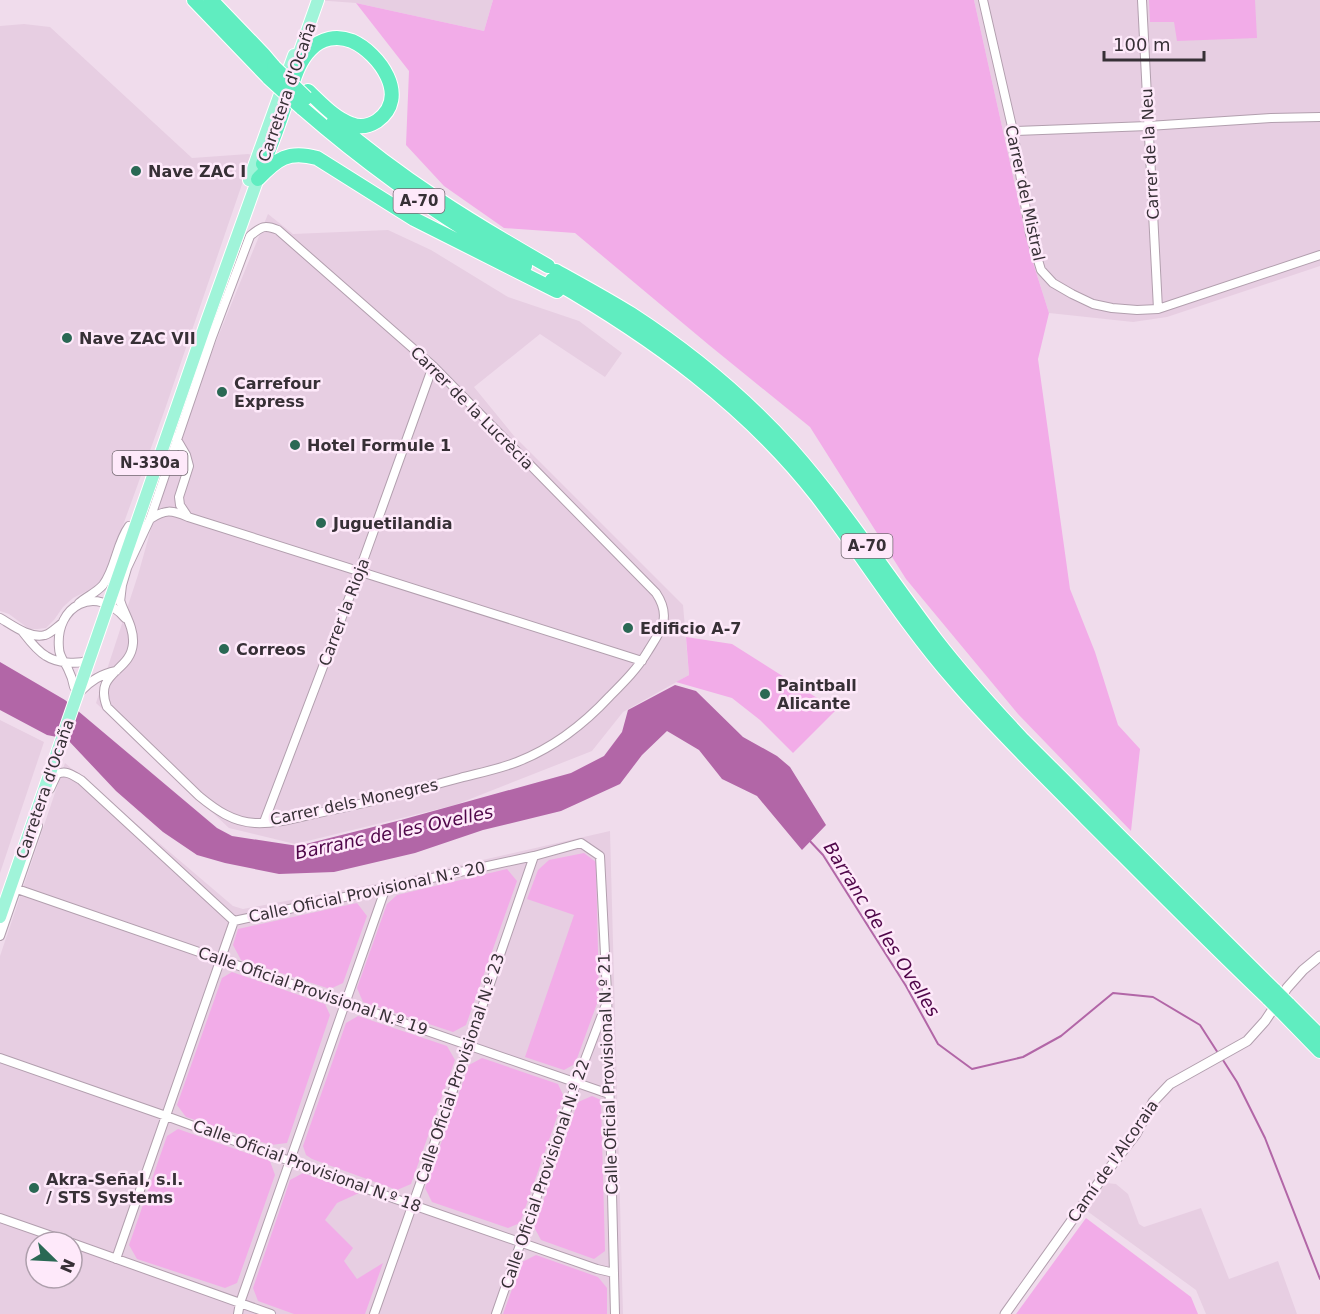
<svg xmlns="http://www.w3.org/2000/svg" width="1320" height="1314" viewBox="0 0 1320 1314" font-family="'DejaVu Sans',sans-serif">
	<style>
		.built { fill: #e7cee2; fill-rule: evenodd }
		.green { fill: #f2ace8 }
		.water { fill: #b266a7 }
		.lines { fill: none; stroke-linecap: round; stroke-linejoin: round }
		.stream { stroke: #b266a7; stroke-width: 2 }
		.minor-casing { stroke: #b29fae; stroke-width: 10 }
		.tertiary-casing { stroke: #b29fae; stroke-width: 11 }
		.primary-casing { stroke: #fff; stroke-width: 14 }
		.motorway-casing { stroke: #fff; stroke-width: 16 }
		.minor { stroke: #fff; stroke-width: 8 }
		.tertiary { stroke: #fff; stroke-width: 9 }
		.primary { stroke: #a0f4d9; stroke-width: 12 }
		.motorway { stroke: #60edc0; stroke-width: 14 }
		.motorway-bridge-casing { stroke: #fff; stroke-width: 16; stroke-linecap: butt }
		.motorway-bridge { stroke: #60edc0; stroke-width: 14 }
		.poi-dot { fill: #2a6854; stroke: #fee9fa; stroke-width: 2 }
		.labels { text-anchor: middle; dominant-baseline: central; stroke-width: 5; stroke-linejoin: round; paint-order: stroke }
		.shield { fill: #fee9fa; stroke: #736871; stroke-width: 1.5 }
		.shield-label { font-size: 15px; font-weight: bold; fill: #373036 }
		.street-label { font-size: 16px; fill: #373036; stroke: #fee9fa }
		.poi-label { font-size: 16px; font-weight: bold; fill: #373036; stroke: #fee9fa; text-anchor: start }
		.water-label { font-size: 18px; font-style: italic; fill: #4f0649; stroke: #fee9fa }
	</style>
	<rect width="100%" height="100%" fill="#f0dcec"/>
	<path class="built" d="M315,0H493L484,31L356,3Z
		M974,0H1320V266L1167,317L1133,322L1049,313L1030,253Z
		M24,24L50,27L192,158L248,154L252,155L164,412L105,575L95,587L73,598L63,607L54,620L46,628L37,629H29L9,614L0,611V26Z
		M268,214L293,234L388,230L431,250L508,297L579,321L622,353L605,377L540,334L474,387L514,436L683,605L689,675L623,712L592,751L455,805L295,844L229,828L96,703L138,575L176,440Z
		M0,720L44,742L0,873Z
		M65,763L233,906L243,909L386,882L610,831L623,1314H0V956ZM36,1242H72V1278H36Z
		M1106,1183L1116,1184L1128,1194L1139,1224L1144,1227L1201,1208L1229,1279L1278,1261L1297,1314H1206L1196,1290L1087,1211Z"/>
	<path class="green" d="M493,0H974L1030,253L1049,313L1038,359L1070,589L1095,652L1118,725L1140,749L1131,831L1018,714L906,579L810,427L709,345L575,233L504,228L444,186L406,145L409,71L356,3L484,31Z
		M1149,0H1255L1257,38L1177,41L1174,22H1150Z
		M686,637L732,644L836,710L793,753L760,720L732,698L676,682L689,675Z
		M584,853L596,862L599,998L575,1064L564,1070L525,1057L574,915L527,899L538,870L549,860Z
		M507,869L517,881L466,1025L453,1032L363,1002L357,988L387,904L397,895Z
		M357,903L367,916L343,983L330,989L241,960L233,945L238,929Z
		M232,972L325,1004L330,1015L287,1143L271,1145L186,1117L177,1105L222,978Z
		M358,1016L447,1046L455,1060L411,1184L397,1190L312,1159L306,1155L303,1146L346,1023Z
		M482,1058L558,1084L564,1097L520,1223L508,1228L432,1202L425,1188L469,1065Z
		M592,1096L601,1100L605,1251L594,1259L541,1240L534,1227L578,1102Z
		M178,1129L270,1161L275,1175L237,1283L225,1288L137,1259L129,1245L167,1136Z
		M303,1173L359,1193L337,1203L325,1220L353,1248L344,1261L357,1279L383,1263L365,1314H294L258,1301L253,1288L290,1180Z
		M1086,1218L1191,1297L1198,1314H1016Z
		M536,1255L598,1277L607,1288V1314H503L522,1262Z"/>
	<path class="water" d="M0,662L65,700L217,828L232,836L298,846L401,820L571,773L604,756L622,732L628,710L675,685L696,691L743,737L777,756L790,767L826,825L802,850L757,796L722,779L699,750L667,731L642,755L620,784L561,811L483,830L415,853L334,872L279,874L225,863L197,855L163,832L116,791L67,739L47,735L0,710Z"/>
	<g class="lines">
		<path class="stream" d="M808,839L823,855L906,986L938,1044L972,1069L1023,1057L1061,1036L1113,993L1153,997L1200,1025L1218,1053
			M1221,1057L1237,1082L1265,1138L1320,1279"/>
		<g class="minor-casing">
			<path id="minor" d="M983,0L1013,131L1030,234L1041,270L1053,283L1072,294L1093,304L1112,308L1137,310L1158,309L1320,255
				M1142,0L1158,309
				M1013,131L1148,126L1271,118L1320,117
				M188,517L642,661
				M150,519C166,509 171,510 188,517L180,505L179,497L189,466L186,455L176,438
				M116,584C117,590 119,597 121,603C125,615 134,628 133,643C131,673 93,671 107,707L199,796C216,810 233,822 255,823C273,824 292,819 309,815C333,810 357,805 381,799C407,792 434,785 460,778C479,773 499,769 517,762C553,748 584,724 610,696C624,682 638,668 648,651C661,630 672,617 656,593L433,366L278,230C264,224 261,227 250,236L212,337L150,519L127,568L122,585L120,602
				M79,603C87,596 96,593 103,585C116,568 116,544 129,526
				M0,618C12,625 30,639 45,635C50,634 56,628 61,624
				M22,631C29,640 36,650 46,656C57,663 77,665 89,660
				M74,687C73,681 71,675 68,669C65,662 59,657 59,648C55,605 96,584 125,618
				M81,691C91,680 101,674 116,671
				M50,789L57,774C67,770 72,775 81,780L234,921L534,856L581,843L600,856L607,993L615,1314
				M264,822L359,572L433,366
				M17,889L609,1094
				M0,936L38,826
				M0,1058L166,1116L364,1188L597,1269L614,1273
				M0,1218L69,1242
				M72,1243L271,1314
				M116,1259L234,921
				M238,1314L240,1303L386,887
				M374,1314L469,1045L534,856
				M496,1314L578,1078L605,1007"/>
		</g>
		<g class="tertiary-casing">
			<path id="tertiary" d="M1005,1314L1105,1174L1136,1134L1153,1102L1170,1084L1247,1041L1265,1021L1287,988L1303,970L1320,956"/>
		</g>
		<g class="primary-casing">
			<path id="primary" d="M295,65L318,0
				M249,180L294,55
				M0,917L205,326L261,170"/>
		</g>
		<g class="motorway-casing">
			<path id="motorway" d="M194,0L269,78
				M211,0L263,54L274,67
				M302,108C373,170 443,219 525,266
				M334,121C401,179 471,222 548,266
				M263,164C272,143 280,121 287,99C293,83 297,63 310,50C321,38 337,35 352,41C379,53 411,97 377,121C369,126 360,128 351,124C334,118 321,103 308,91
				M258,179C277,159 288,150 317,158L414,219L557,291
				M556,271C581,285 607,299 631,314C688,351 745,398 791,449C844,509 888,577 936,640C963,675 993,708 1023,740L1275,991
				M552,280C651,337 746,405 817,496C864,557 904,623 955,681C996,729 1042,773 1086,818C1147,879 1207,940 1269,999
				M1288,1004L1320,1036
				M1280,1010L1320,1051"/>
		</g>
		<use href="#minor" class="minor"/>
		<use href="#tertiary" class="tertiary"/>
		<use href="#primary" class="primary"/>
		<use href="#motorway" class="motorway"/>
		<g class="motorway-bridge-casing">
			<path id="motorway-bridge" d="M274,67L306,98
				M269,78L302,108
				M1275,991L1288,1004
				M1269,999L1280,1010"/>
		</g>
		<use href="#motorway-bridge" class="motorway-bridge"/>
	</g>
	<g class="poi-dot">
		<circle cx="136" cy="171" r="6"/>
		<circle cx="67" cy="338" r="6"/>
		<circle cx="222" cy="392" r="6"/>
		<circle cx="295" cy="445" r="6"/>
		<circle cx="321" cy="523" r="6"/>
		<circle cx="628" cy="628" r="6"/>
		<circle cx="224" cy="649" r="6"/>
		<circle cx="765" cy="694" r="6"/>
		<circle cx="34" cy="1188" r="6"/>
	</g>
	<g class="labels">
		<g class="shield">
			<rect x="393.5" y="189" width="51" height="24" rx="4.5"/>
			<rect x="112.5" y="451" width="75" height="24" rx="4.5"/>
			<rect x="841.5" y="534" width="51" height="24" rx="4.5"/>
		</g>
		<g class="shield-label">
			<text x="419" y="201">A-70</text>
			<text x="150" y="463">N-330a</text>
			<text x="867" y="546">A-70</text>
		</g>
		<g class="street-label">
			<text transform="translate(287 92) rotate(-71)">Carretera d'Ocaña</text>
			<text transform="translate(1150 154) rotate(-93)">Carrer de la Neu</text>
			<text transform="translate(1025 193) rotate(78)">Carrer del Mistral</text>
			<text transform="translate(472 408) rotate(45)">Carrer de la Lucrècia</text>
			<text transform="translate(344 612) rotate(-69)">Carrer la Rioja</text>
			<text transform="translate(45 789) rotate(-71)">Carretera d'Ocaña</text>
			<text transform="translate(354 802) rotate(-12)">Carrer dels Monegres</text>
			<text transform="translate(367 892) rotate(-12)">Calle Oficial Provisional N.º 20</text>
			<text transform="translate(313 991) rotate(19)">Calle Oficial Provisional N.º 19</text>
			<text transform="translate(460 1068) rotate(-71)">Calle Oficial Provisional N.º 23</text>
			<text transform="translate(608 1074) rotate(-92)">Calle Oficial Provisional N.º 21</text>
			<text transform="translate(1113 1161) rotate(-55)">Camí de l'Alcoraia</text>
			<text transform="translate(307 1166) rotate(20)">Calle Oficial Provisional N.º 18</text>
			<text transform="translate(545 1174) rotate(-71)">Calle Oficial Provisional N.º 22</text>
		</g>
		<g class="poi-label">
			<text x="148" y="171">Nave ZAC I</text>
			<text x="79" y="338">Nave ZAC VII</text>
			<text x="234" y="383">Carrefour<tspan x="234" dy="18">Express</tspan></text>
			<text x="307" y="445">Hotel Formule 1</text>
			<text x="333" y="523">Juguetilandia</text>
			<text x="640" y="628">Edificio A-7</text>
			<text x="236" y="649">Correos</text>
			<text x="777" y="685">Paintball<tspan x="777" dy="18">Alicante</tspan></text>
			<text x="46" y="1179">Akra-Señal, s.l.<tspan x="46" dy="18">/ STS Systems</tspan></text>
		</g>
		<g class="water-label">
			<text transform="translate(394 832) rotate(-12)">Barranc de les Ovelles</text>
			<text transform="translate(882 929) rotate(58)">Barranc de les Ovelles</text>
		</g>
	</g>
	<g transform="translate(54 1260) rotate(114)"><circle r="28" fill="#fee9fa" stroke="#ae9fac" stroke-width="1.5"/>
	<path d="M0-4.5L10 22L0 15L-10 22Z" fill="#2a6854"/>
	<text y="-9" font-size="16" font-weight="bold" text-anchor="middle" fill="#373036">N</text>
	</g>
	<path d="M1104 51v9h100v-9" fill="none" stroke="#373036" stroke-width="3"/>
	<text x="1113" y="51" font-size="18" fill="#373036" stroke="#fee9fa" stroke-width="4.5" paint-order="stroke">100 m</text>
</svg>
